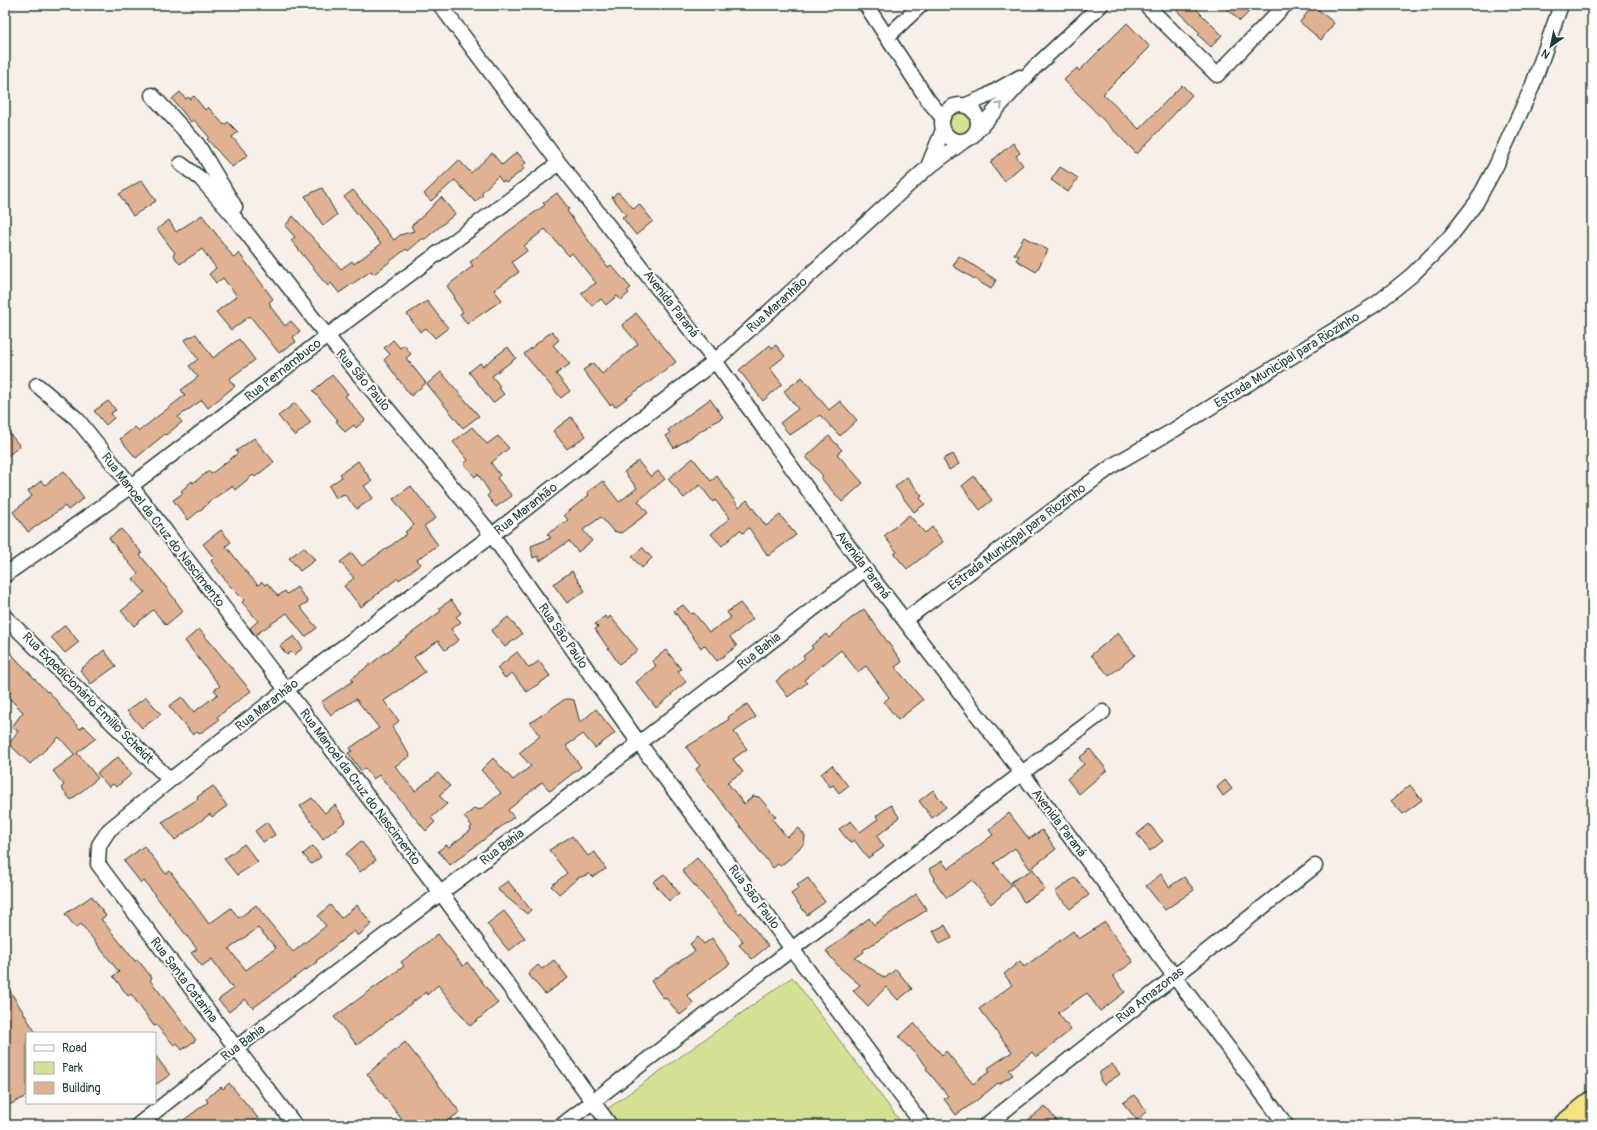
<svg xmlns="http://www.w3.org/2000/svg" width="1597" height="1130" viewBox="0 0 1597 1130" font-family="Pangolin,sans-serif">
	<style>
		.green { fill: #d4e194; stroke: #7a8f64 }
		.building { fill: #e1b193; stroke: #1f3d34; fill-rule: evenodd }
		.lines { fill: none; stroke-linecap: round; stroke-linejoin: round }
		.minor-casing { stroke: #1f3d34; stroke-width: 17 }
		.highway-casing { stroke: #1f3d34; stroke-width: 24 }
		.minor { stroke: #fff; stroke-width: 14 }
		.highway { stroke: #f5e382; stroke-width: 21 }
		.oneway { stroke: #8f9e9a }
		.labels { text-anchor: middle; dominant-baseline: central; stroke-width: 4; stroke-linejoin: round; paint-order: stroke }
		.street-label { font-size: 13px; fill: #1f3d34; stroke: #fff }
	</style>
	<rect width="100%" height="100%" fill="#f9efe9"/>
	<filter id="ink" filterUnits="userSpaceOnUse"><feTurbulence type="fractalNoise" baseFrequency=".025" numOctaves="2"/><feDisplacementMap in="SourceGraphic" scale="8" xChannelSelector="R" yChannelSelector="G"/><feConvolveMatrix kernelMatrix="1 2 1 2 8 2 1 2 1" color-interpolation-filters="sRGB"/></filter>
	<g filter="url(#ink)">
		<path class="green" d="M948 122a12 12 0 1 1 24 0a12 12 0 1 1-24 0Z
			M792,977L903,1125H619L607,1109Z"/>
		<path class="building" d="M1171,5H1192L1222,35L1211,47L1198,35L1200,33Z
			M1223,5H1256L1240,21Z
			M1313,5L1334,23L1321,40L1300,22Z
			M1127,23L1150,47L1103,94L1139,129L1182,85L1192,95L1137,154L1064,80L1077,68L1079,71Z
			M180,92L186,99L188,97L190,99L194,96L205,110L208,107L224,125L228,122L238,132L232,137L248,155L232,167L207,139L209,137L194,120L191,122L172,99Z
			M1013,143L1020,153L1016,156L1023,165L1004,181L990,162Z
			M517,152L526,163L522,166L524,169L506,183L504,181L502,182L498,176L481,193L483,195L475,202L455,180L431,201L424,194L459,160L471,173L492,153L502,165Z
			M1060,167L1078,178L1068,192L1051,180Z
			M142,180L156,201L133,216L119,194Z
			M322,188L337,215L323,226L305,196Z
			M353,190L394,240L400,235L414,231L411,226L426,213L441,197L455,214L425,239H422L408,251L406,249L374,274L371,271L339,293L331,283L328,286L318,275H319L291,240L295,237L285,226L293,216L341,269L352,261L354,264L381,244L344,197Z
			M618,192L634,209L639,204L653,221L636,235L622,217L626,215L612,197Z
			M557,193L569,209L567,211L608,267L611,265L631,288L627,291L629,293L621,300L617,296L606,305L601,299L592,306L581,293L596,283L572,253L569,256L545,229L524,246L527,251L512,262L519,272L494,290L502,300L467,324L460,314L463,312L453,298L455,297L447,286L473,266L470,262L489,248L506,233L545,205L543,203Z
			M202,215L234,258L239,253L273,299L269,302L271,306H270L285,326L291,321L300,331L293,337L296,342L279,353L250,316L231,330L216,312L237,296L223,278L216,283L209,274L216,268L202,249L180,264L173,255L175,253L157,229L169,220L176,232Z
			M1024,237L1048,250L1036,272L1016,260L1019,256L1014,254Z
			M959,256L996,280L991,289L953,266Z
			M427,301L448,328L435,338L426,328L420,332L407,314Z
			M636,313L676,362L661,374V373L648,383V382L615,407L612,403L610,405L583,370L593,363L602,374L638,344L622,325Z
			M552,331L559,340L553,345L570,364L556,374L570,391L561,398L524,354Z
			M196,334L213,358L239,339L255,360L229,379L235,386L208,408L202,400L178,417L182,422L166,435L165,434L136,458L120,439L135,427L139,431L185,395L181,390L198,377L189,366L198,359L184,340Z
			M393,340L400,348L404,345L411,354L406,358L426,383L411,396L384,360L390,354L384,348Z
			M770,345L772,348L776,345L785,356L770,368L782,384L763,401L739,370Z
			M508,347L516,358L492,376L500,386L498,387L504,394L493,403L469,372L480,363L483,366Z
			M441,372L479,416L463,428L427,384Z
			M332,375L348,394L345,396L365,420L356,428L354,425L345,432L336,421L338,420L313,391Z
			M802,377L829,410L840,401L857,420L840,436L820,415L790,435L780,423L798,409L784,391Z
			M710,399L723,417L674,448L666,436L670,433L668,430Z
			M108,401L116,410L111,413L114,418L106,425L94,411Z
			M295,403L311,422L295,436L278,416Z
			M571,417L586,436L567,449L553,431Z
			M472,427L487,444L498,436L509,448L491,463L500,475L497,478L512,496L496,507L487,496L490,493L478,474L475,477L464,464L468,460L453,442Z
			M5,428L20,446L5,458Z
			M829,436L842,450L837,454L863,483L842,502L821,478L823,476L806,457Z
			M254,438L274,462L255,477L253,475L235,490L232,486L207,503L208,504L188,520L173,500L183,493L181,491L192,481L193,483L209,471L211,474L238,453L236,451Z
			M953,454L959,464L949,470L943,459Z
			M693,458L711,481L717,476L739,507L747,500L766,526L780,515L796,535L768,556L749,528L743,533L740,530L722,546L711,534L730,518L715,500L713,502L700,485L684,498L668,479Z
			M358,461L372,481L364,486L373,498L357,509L344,494L336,498L329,486L342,477L340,474Z
			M638,461L651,477L658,471L665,479L638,501L648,513L621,533L613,531L601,517L583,530L592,541L578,552L569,541L540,561L538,556L533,558L531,546L551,538L547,534L568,520L564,515L589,495L587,492L603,481L619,502L637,488L624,472Z
			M64,471L84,498L68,510L65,506L28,532L13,512L32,496L28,491L41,481L45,485Z
			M974,476L992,500L980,510L962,486Z
			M907,477L922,496L920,498L925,504L914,512L895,487Z
			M411,486L436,518L424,526L438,545L417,560L421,564L399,580L398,578L361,607L344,586L354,578L340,562L352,553L362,566L407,534L405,532L414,525L393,499Z
			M909,515L925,533L932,527L943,542L907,569L894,554L897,552L884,536Z
			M121,529L142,553L140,555L160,579L183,611L166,625L153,610L134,626L121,611L145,592L133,579L138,574L109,538Z
			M221,530L231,542L226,546L241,565H240L258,585L262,582L265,585L267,583L278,596L285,591L287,594L297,587L308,602L300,607L317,628L305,637L287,613L255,635L250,628L258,621L242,602L244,600L229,585L211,561L214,558L203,544Z
			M304,547L315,560L300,571L289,558Z
			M642,547L652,558L642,568L632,557Z
			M572,571L585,591L567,603L553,584Z
			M451,600L461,613L456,617L461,622L451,629L459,640L445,650L438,641L414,657L425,672L384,701L399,721L392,727L410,756L395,766L415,791L438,773L450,786L439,795L447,804L431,818L435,822L426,831L379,775L373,779L365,768L361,771L348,753L352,751L350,748L379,728L356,699L331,715L321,702L353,681L351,679L441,611L439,608Z
			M740,603L753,619L730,637L737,646L717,661L704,645L701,648L674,611L683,605L691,614L694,613L709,632L731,618L727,612Z
			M864,609L902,662L895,667L923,700L898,720L884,702L889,697L866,666L858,672L841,650L804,680L807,683L788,697L776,681L805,658L803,656L813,648L811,646L826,634L829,638L849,620Z
			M605,616L608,619L610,616L638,650L619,664L595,629L598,627L595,624Z
			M508,617L522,634L505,647L491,631Z
			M65,625L79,642L65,653L51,637Z
			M199,629L251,691L217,717L219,720L199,734L197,732L193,735L169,706L182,697L194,712L218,694L214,690L220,686L185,641Z
			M1118,633L1135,655L1109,676L1091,655Z
			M294,636L303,648L294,655L291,652L287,655L280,646Z
			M5,647L47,692L48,691L60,704L59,705L80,729L84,726L96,738L77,753L98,778L71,800L61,788L64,785L53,771L75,755L59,737L30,764L9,744L18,731L12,727L23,712L5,694Z
			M104,650L116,666L91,684L80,670Z
			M666,650L681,669L678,671L686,682L671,694L672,695L656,708L636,682L656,666L652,661Z
			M517,652L529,668L539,661L550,676L527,692L512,673L505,678L497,668Z
			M146,697L161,714L142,728L127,711Z
			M565,699H570L574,700L580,723L596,709L615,733L595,748L583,734L566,746L581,767L550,791L542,782L508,810L514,817L450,865L438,851L446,845L449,847L471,830L470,828L472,826L464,817L475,808L477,810L479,809L480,810L501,793L481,770L493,758L513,780L531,766L519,753L540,736L530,723Z
			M747,704L756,717L734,732L747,749L733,759L743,772L727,782L744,804L753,796L759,797L776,817L772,819L787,837L799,828L805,836L804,844L793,854L794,855L780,866L778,864L773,868L703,779L696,769L700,766L686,747L708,734L729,719L728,717Z
			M1090,749L1107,770L1079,794L1067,779L1084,764L1079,758Z
			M118,757L132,774L116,787L113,784L109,787L97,773Z
			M832,765L848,786L839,793L833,785L830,787L821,774Z
			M1225,780L1232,789L1223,796L1217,787Z
			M1410,785L1422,800L1403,814L1391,801Z
			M213,786L227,806L212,817L210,814L175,840L162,822L198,799L197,797Z
			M933,790L946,807L932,818L919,801Z
			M312,798L325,813L335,805L346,821L323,839L300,806Z
			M891,805L899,817L895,821V822L877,836L884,847L868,858L854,840L850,843L839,829L851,821L860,832L878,819L876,816Z
			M1009,813L1029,839L1042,830L1056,849L1030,869L1015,848L994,863L1012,886L991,904L972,880L947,898L933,880L935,878L929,869L942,861L948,869L993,835L989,830Z
			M267,822L275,835L263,842L255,831Z
			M1149,824L1163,841L1150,851L1137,834Z
			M572,836L588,856L595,852L606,869L592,877L589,874L578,878L559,894L551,886L567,873L549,850Z
			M361,841L376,860L360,872L346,854Z
			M244,844L258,862L237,875L224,859Z
			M144,846L166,874L170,871L209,924L231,908L239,918L256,905L293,952L326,926L318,916L330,905L341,918L357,905L372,924L358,936L354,931L316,961L317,962L306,970V969L253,1008L245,999L229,1012L218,1000L233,989L212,959L202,966L191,953L197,949L144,881L141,883L124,861ZM258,928L276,948L246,970L229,949Z
			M313,846L321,857L311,864L303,854Z
			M697,858L713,876L739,914L741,912L768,946L752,959L739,945L743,941L682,871Z
			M1033,869L1045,889L1024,902L1011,882Z
			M664,874L679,893L669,901L653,882Z
			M1161,874L1169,887L1184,877L1194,890L1165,910L1146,886Z
			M1075,877L1089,895L1070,909L1055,892Z
			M808,878L825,902L807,915L791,894L799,888L797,885Z
			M508,881L531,910L527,914L499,891L498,888Z
			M916,894L927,910L863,950L864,952L855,958L885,978L896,969L912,989L898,1000L886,987L868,1006L853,991L860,985L839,967L826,951L869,918L874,925Z
			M92,896L106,916L101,919L135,961L138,960L152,978L150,980L196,1040L182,1050L177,1043L174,1045L156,1025L154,1026L131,994L128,996L113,976L119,972L81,924L76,928L65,914Z
			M504,911L525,938L509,951L487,924Z
			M1105,922L1133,962L1113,976L1125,992L1100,1011L1087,993L1058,1013L1071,1030L1036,1057L1032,1052L1009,1070L1013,1075L999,1084L998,1083L976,1101L956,1115L944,1099L948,1096L926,1069L927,1067L909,1046L908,1047L899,1037L914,1023L942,1055L946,1051L973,1084L990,1071L988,1068L1012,1052L979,1009L1012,985L1004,974L1020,961L1024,967L1073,931L1079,939Z
			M945,925L952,938L940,944L933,931Z
			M438,934L463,966L467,962L498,1003L470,1026L438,985L427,995L426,992L357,1045L334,1017L404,966L401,962Z
			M698,937L704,944L712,938L730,964L687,995L694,1004L680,1015L665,997L663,998L651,981L695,951L690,944Z
			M554,960L568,978L545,994L528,974L538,965L542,969Z
			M5,983L36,1033H27V1096L5,1107Z
			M405,1042L460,1112L450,1119L452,1125H406L367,1074Z
			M155,1055L170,1075L155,1085Z
			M1112,1064L1120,1074L1104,1085L1100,1080V1072Z
			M229,1083L258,1118L249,1125H177L208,1102L206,1099L221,1087L223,1089Z
			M1134,1095L1147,1111L1137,1120L1123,1103Z
			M1045,1106L1060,1125H1022Z"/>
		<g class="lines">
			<g class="minor-casing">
				<path id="minor" d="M440,5L559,163L715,361L865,569L1022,773L1286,1125
					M866,5L928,100L942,117
					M1146,5L1217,75L1285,5
					M887,37L921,5
					M152,95L198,145L235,207
					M942 123a18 18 0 1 1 36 0a18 18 0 1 1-36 0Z
					M966,105L985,97L1020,77
					M974,134L1034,68L1101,5
					M181,164L201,179L231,213L327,336L492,535L639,743L923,1125
					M927,169L943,130
					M37,385L77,419L131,486L441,893L610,1125
					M5,575L131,486L327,336L559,163
					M5,617L170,780
					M905,620L1115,464L1174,430L1376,304L1412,275L1449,238L1476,203L1496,166L1532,87L1561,5
					M138,1125L236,1048L639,743L865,569
					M295,1125L236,1048L98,864L99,845L109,830L170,780L286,690L492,535L715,361L926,169L964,141
					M562,1125L1022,773L1103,712
					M986,1125L1315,866"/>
			</g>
			<g class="highway-casing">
				<path id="highway" d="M1564,1125L1592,1102"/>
			</g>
			<use href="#minor" class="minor"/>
			<use href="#highway" class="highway"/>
		</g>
		<defs><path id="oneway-chevron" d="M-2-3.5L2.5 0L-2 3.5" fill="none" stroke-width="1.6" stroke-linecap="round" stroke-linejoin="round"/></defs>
		<use class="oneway" href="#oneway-chevron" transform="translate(1000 105) rotate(-48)"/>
	</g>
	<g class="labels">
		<g class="street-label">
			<text transform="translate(671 304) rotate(52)">Avenida Paraná</text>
			<text transform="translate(777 305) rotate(-42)">Rua Maranhão</text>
			<text transform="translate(1287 360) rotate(-32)">Estrada Municipal para Riozinho</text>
			<text transform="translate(283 370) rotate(-38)">Rua Pernambuco</text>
			<text transform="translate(363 380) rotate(50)">Rua São Paulo</text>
			<text transform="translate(526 509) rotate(-38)">Rua Maranhão</text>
			<text transform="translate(163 530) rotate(52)">Rua Manoel da Cruz do Nascimento</text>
			<text transform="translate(1017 537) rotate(-37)">Estrada Municipal para Riozinho</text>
			<text transform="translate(863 565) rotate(53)">Avenida Paraná</text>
			<text transform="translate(563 636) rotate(55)">Rua São Paulo</text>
			<text transform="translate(759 651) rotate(-38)">Rua Bahia</text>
			<text transform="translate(88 698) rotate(45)">Rua Expedicionário Emilio Scheidt</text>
			<text transform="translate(267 705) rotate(-38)">Rua Maranhão</text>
			<text transform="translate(360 787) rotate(53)">Rua Manoel da Cruz do Nascimento</text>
			<text transform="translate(1059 823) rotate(53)">Avenida Paraná</text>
			<text transform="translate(502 847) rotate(-37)">Rua Bahia</text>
			<text transform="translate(754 897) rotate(53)">Rua São Paulo</text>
			<text transform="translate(184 980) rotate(53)">Rua Santa Catarina</text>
			<text transform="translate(1150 995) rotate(-38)">Rua Amazonas</text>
			<text transform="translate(243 1043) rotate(-37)">Rua Bahia</text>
		</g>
	</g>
	<rect width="1597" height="1130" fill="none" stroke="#fff" stroke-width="20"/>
	<rect x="10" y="10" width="1577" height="1110" fill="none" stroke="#1f3d34" stroke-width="1.5" filter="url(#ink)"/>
	<rect x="26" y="1032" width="130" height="72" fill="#ffffff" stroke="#a5b1ae"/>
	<rect x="34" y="1045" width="20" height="6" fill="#ffffff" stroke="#a5b1ae"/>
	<text x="62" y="1052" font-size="12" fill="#1f3d34">Road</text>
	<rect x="34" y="1062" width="20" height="12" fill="#d4e194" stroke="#a5b1ae"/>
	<text x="62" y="1072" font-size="12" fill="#1f3d34">Park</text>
	<rect x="34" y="1082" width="20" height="12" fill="#e1b193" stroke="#a5b1ae"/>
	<text x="62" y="1092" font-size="12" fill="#1f3d34">Building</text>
	<g transform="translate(1551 46) rotate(213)" stroke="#ffffff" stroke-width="3" paint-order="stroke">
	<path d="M0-3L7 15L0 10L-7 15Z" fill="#1f3d34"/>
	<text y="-6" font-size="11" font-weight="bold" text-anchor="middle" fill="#1f3d34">N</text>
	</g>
</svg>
